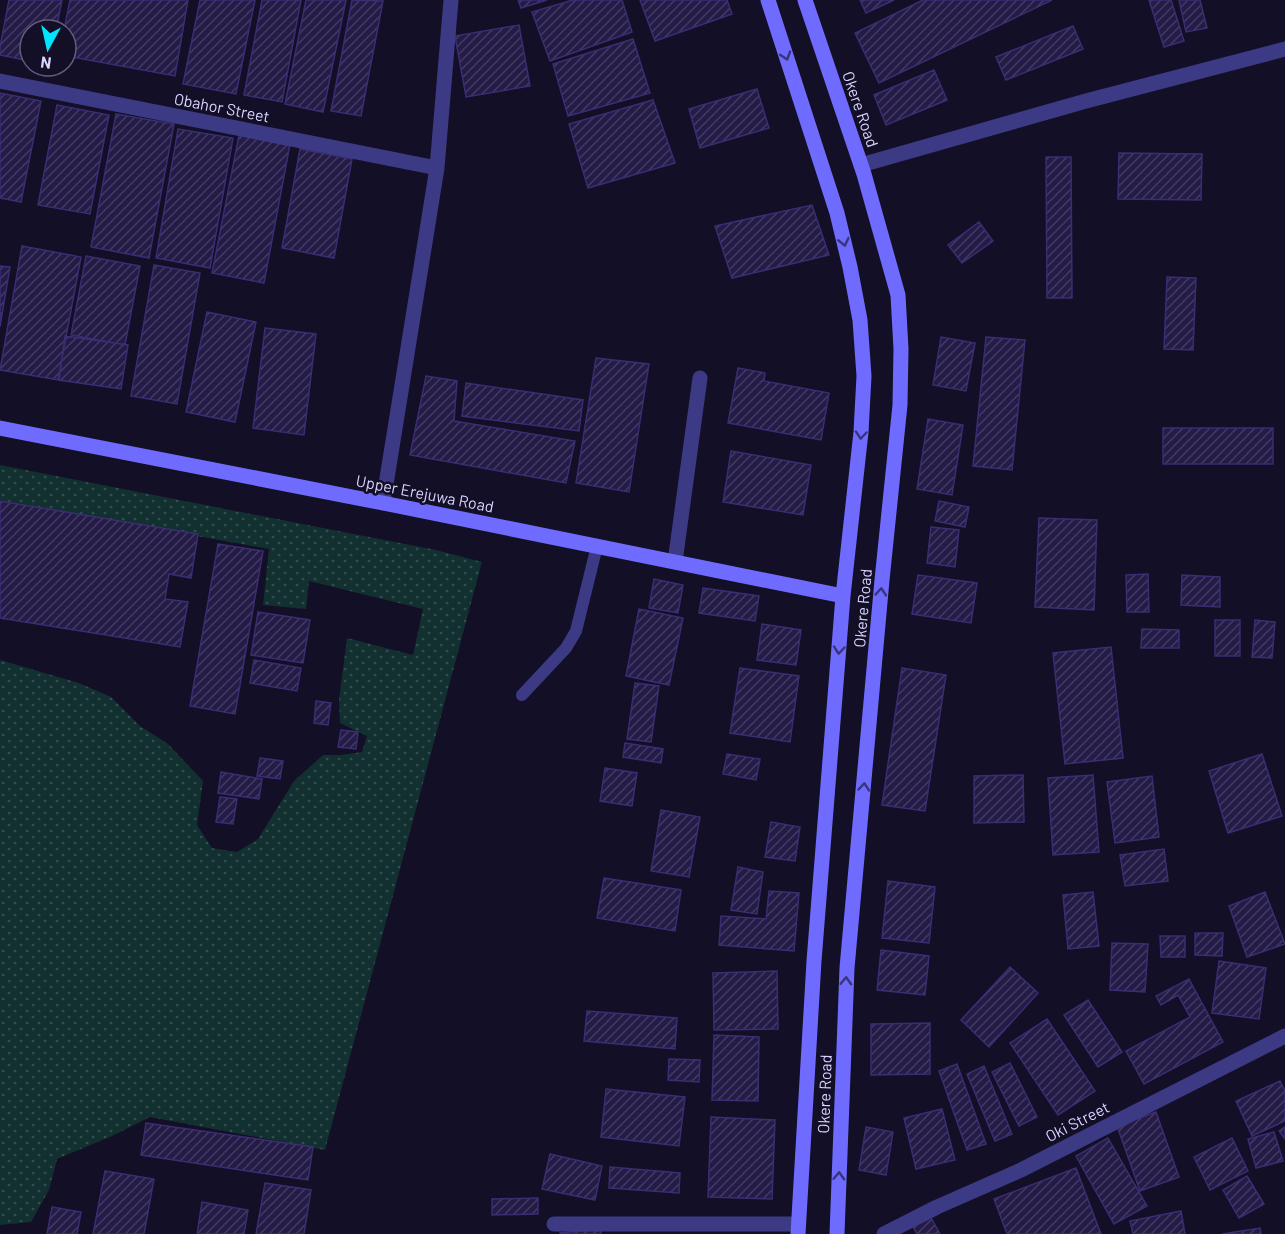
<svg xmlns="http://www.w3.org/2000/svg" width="1285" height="1234" viewBox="0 0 1285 1234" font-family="Barlow,sans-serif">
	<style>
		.grass { fill: url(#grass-dots) }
		.building { fill: url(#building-hatch); stroke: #3b2d73; stroke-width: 1.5 }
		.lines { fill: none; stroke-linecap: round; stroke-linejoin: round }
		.lane { stroke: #3d3a85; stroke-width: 12 }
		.street { stroke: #3d3a85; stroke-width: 15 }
		.secondary { stroke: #6f6bff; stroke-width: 15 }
		.oneway { stroke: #38347d }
		.labels { text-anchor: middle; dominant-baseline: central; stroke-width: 5; stroke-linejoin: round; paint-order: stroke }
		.street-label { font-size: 16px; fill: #d9d4ff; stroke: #130f26 }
	</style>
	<defs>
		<pattern id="grass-dots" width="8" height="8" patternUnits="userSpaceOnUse" patternTransform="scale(1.5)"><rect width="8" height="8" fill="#12302f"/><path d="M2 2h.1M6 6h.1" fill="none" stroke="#344d4e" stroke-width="1.8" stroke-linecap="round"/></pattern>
		<pattern id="building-hatch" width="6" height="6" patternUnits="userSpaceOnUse" patternTransform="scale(1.5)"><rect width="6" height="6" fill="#241b47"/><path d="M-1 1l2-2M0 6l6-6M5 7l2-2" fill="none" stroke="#433b63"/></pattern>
	</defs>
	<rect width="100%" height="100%" fill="#130f26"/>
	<path class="grass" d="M0,465L436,550L482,562L325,1150L150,1117L112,1136L57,1159L49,1190L31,1222L0,1225V660L79,683L111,697L140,726L168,744L203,781L197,825L212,848L237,852L258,839L294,781L323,755H341L362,752L367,736L340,723L339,700L347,638L413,655L423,609L309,581L306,609L263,605L269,549L0,500Z"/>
	<path class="building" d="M9,0H62L56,30H30V61L0,55V47Z
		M70,0H188L175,76L66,56V30H64Z
		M200,0H255L236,94L183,84Z
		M262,0H301L282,102L244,95Z
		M306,0H346L323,112L285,104Z
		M352,0L383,1L361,116L331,111Z
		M518,0H547L521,8Z
		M573,0H622L632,32L550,61L532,12Z
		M640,0H727L732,14L655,41Z
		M860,0H894L866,13Z
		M923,0H1052L879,83L855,33Z
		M1149,0H1171L1184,41L1164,47Z
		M1179,0H1200L1207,28L1186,32Z
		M519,25L530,86L466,97L455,36Z
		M1073,26L1083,49L1006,80L996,57Z
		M633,39L650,93L568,116L553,64Z
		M934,70L947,100L886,125L874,95Z
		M757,89L769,128L700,148L689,109Z
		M0,93L41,101L21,202L0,198Z
		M653,100L675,163L588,188L569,124Z
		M57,105L109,115L90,214L38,205Z
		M116,114L174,124L149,258L91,247Z
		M178,129L233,138L210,268L156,258Z
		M239,135L290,144L264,283L212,273Z
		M300,149L352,159L334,258L282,248Z
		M1119,153L1202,154L1201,200L1118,199Z
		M1046,157H1071L1072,298H1047Z
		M812,205L829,255L732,278L715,226Z
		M979,222L993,241L962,263L948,245Z
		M22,246L81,257L58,380L0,370Z
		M86,256L140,266L125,345L71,335Z
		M154,265L200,273L177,404L131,396Z
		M0,266L10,267L0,327Z
		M1167,277L1196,278L1193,350L1164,349Z
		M207,312L256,322L235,422L186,412Z
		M265,328L316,334L304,435L253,428Z
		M65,336L128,345L121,389L59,380Z
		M941,337L975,343L966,391L933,385Z
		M986,337L1025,340L1012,470L973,466Z
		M596,358L649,364L629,492L576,483Z
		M738,368L765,373L764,381L829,393L821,440L728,423Z
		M426,376L457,381L454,421L575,441L566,483L410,455Z
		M466,383L583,400L579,431L462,416Z
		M928,419L963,425L952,495L917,489Z
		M1163,428H1273V464H1163Z
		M731,451L811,465L803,515L723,502Z
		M0,501L198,534L191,578L169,574L165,599L188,602L180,647L0,618Z
		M939,501L969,507L965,527L935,521Z
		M1039,518L1097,520L1094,610L1035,607Z
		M931,527L959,530L955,567L927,563Z
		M218,544L263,551L235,714L190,706Z
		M1148,574L1149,612H1127L1126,575Z
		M918,575L977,583L971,623L912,614Z
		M1182,575L1220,577V607L1181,605Z
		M654,579L683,585L678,613L649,608Z
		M703,588L759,596L755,621L699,613Z
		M639,609L683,618L669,685L626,676Z
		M258,612L310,620L303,663L251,655Z
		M1215,620H1240V656H1215Z
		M1255,620L1275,622L1272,658L1252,657Z
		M762,624L801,630L796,665L757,660Z
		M1142,629L1179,630V648H1141Z
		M1111,647L1123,758L1065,764L1053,653Z
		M254,660L301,668L297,691L250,683Z
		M740,668L799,676L790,742L730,733Z
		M902,668L946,675L925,811L882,805Z
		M635,683L659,686L651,742L627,739Z
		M316,701L331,703L328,725L314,723Z
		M341,730L358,732L356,749L338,747Z
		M625,743L663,749L661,763L623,757Z
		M727,754L760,759L756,780L723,774Z
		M1262,754L1282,816L1228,833L1209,771Z
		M260,758L283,761L280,779L257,776Z
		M605,768L637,773L632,806L600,801Z
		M221,772L262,779L259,799L218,793Z
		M1023,775L1024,822L974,823V776Z
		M1093,775L1099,852L1053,855L1048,778Z
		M1152,776L1159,837L1115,843L1107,782Z
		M220,797L237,799L233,824L216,822Z
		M661,810L700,817L689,877L651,871Z
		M771,822L800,827L795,861L765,857Z
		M1164,849L1168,881L1125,886L1120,855Z
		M738,867L763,872L757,914L731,910Z
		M604,878L681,890L675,931L597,918Z
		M888,881L935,887L929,943L882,938Z
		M769,891L799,893L794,951L719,945L721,916L766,919Z
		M1093,892L1099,946L1068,949L1063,895Z
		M1265,892L1285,944L1247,957L1229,906Z
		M1195,933H1223L1222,956L1195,955Z
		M1160,936H1185V957H1161Z
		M1112,943L1148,944L1145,992L1110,990Z
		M881,950L929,956L925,995L877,990Z
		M1219,961L1266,968L1259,1019L1212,1013Z
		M1010,967L1038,993L989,1047L961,1020Z
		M777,971L778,1029L714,1030L713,973Z
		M1189,979L1223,1042L1144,1084L1126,1051L1190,1017L1178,995L1161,1005L1156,996Z
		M1088,1000L1122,1052L1098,1067L1064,1015Z
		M587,1011L677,1018L675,1049L584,1041Z
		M1047,1019L1095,1091L1058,1115L1010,1043Z
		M930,1023V1074L871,1075V1024Z
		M714,1035L759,1037L758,1101L712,1100Z
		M669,1059L700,1060L699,1082L668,1080Z
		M1010,1063L1037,1117L1019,1126L992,1072Z
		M957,1064L986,1144L967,1150L939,1071Z
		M984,1066L1012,1134L995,1141L967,1074Z
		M1280,1081L1285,1091V1121L1252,1136L1236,1101Z
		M606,1089L685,1097L679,1146L601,1137Z
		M942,1109L955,1160L916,1169L904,1118Z
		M1156,1112L1179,1177L1140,1191L1117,1126Z
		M711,1117L775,1120L772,1199L708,1197Z
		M146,1123L313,1147L308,1180L141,1155Z
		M866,1127L893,1132L886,1175L859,1170Z
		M1285,1127V1139L1279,1131Z
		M1274,1132L1283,1161L1256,1168L1248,1139Z
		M1108,1138L1147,1206L1114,1224L1076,1156Z
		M1232,1138L1248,1171L1210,1190L1194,1157Z
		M550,1154L602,1166L595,1200L542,1189Z
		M610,1167L680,1173L679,1193L609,1188Z
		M1076,1168L1101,1234H1007L994,1199Z
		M105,1171L154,1179L144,1234H93Z
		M1247,1176L1264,1204L1239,1218L1223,1190Z
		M265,1183L311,1190L304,1234H256Z
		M538,1198V1214L492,1215V1199Z
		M202,1202L248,1210L244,1234H197Z
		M52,1207L81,1212L77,1234H47Z
		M1181,1211L1185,1234H1133L1130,1221Z
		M929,1214L940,1234H917L911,1223Z
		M1260,1228L1261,1234H1222Z
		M600,1229L601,1234H560V1233Z"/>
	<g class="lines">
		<path class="lane" d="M522,695L566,648L576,631L597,546"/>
		<path class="street" d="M0,81L437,168
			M861,165L1086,101L1285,49
			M383,503L437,168L451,0
			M675,562L700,378
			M554,1224H798
			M884,1234L937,1207L1021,1170L1285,1036"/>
		<path class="secondary" d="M768,0L837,213L850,267L860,320L864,376L861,432L843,596L814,961L798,1234
			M805,0L864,174L898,295L901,349L900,405L882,580L847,968L837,1234
			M0,428L383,503L843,596"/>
	</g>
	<defs><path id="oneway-chevron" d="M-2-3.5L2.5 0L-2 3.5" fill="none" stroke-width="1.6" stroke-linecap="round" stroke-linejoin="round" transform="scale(1.5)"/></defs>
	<g class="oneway">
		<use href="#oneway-chevron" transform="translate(786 56) rotate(72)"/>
		<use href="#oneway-chevron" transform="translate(844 242) rotate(77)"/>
		<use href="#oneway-chevron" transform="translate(861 435) rotate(95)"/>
		<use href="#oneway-chevron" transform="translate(881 592) rotate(-85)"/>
		<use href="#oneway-chevron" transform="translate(839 650) rotate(95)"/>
		<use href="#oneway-chevron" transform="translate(864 787) rotate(-85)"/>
		<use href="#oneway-chevron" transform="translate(846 981) rotate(-88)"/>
		<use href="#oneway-chevron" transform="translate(839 1176) rotate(-88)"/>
	</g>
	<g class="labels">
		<g class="street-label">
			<text transform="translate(222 107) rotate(11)">Obahor Street</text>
			<text transform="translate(861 109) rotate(71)">Okere Road</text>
			<text transform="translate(425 493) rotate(11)">Upper Erejuwa Road</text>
			<text transform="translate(862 608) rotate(-85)">Okere Road</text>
			<text transform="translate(824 1094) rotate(-88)">Okere Road</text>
			<text transform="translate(1077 1121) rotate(-27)">Oki Street</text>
		</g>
	</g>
	<g transform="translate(48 48) rotate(188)"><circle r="28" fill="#130f26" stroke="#625e7d" stroke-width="1.5"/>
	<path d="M0-4.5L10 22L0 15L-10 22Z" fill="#00e5ff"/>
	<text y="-9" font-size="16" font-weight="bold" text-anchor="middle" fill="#d9d4ff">N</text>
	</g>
</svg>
